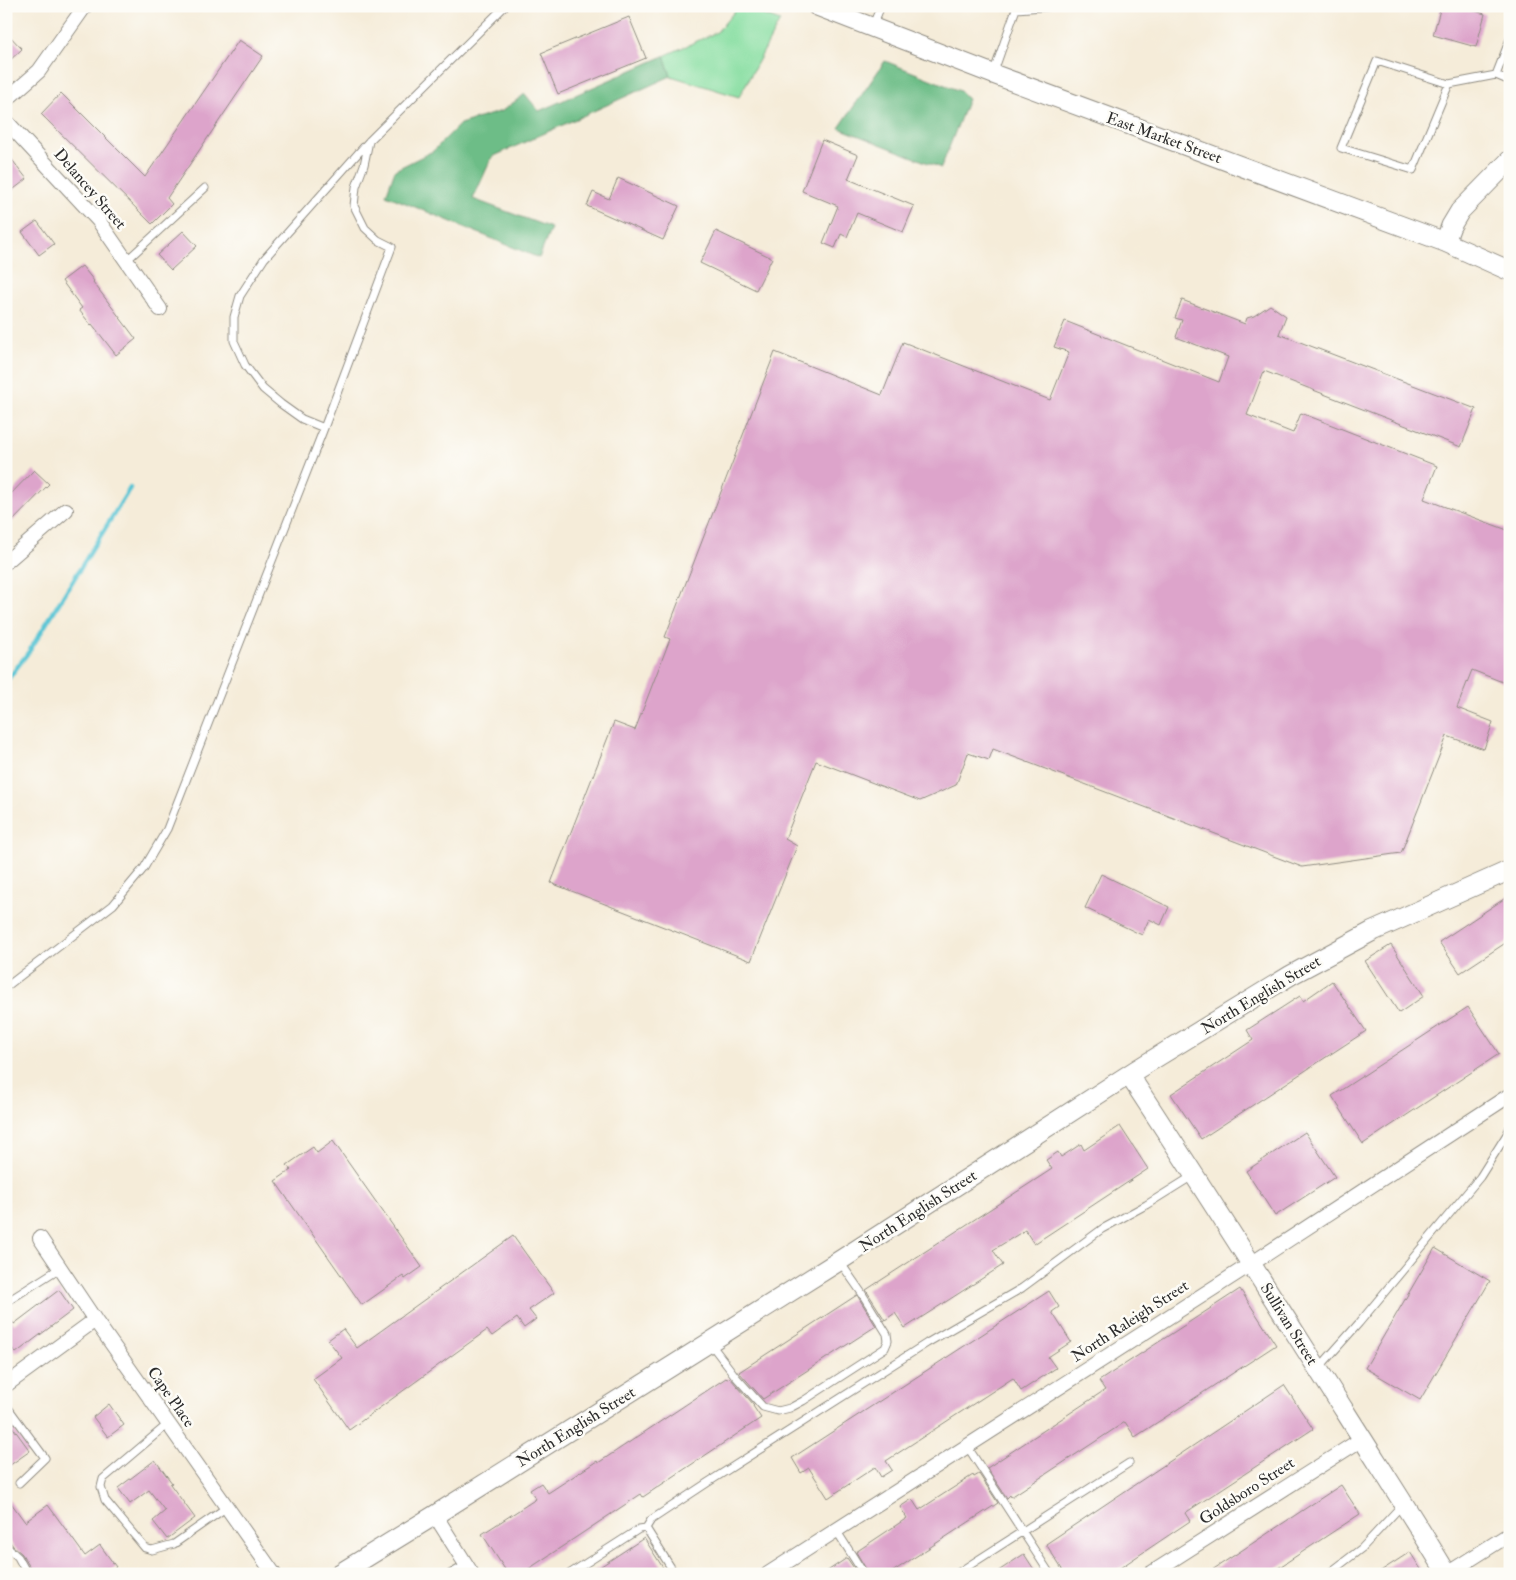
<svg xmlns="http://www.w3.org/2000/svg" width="1516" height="1580" viewBox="0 0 1516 1580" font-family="'IM FELL Double Pica',serif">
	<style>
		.green { fill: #87dea1; stroke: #598466 }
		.forest { fill: #6dbd87; stroke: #4c7459 }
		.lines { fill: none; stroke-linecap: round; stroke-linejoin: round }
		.stream { stroke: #5bc6d5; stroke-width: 4.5 }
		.building { fill: #dda4cb }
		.lane-casing { stroke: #908c82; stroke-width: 9 }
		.street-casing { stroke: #908c82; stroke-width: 16 }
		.secondary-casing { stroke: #908c82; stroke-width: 21 }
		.lane { stroke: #fff; stroke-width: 7 }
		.street { stroke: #fff; stroke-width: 14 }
		.secondary { stroke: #fff; stroke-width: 19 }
		.labels { text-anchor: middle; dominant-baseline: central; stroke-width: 5; stroke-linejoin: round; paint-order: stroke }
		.street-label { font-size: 16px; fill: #2b2b2b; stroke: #fdfcf7 }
	</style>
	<rect width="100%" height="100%" fill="#fdfcf7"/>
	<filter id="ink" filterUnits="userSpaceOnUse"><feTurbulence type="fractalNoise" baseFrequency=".02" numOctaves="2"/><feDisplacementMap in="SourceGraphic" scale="10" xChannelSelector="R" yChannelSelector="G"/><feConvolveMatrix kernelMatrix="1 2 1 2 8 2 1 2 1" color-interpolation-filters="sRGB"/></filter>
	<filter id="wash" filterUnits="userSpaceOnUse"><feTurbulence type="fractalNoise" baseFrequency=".0096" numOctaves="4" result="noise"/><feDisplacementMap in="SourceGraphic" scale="20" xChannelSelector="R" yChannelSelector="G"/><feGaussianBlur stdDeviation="1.12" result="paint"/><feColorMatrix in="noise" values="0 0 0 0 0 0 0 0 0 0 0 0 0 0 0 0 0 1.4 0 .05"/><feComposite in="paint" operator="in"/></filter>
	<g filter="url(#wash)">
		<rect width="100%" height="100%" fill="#f5ecd9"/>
		<path class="green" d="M739,6L780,21L739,97L671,76L664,56L717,32Z"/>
		<path class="forest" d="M664,56L671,76L492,157L473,199L551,228L539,258L386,195L395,170L433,151L460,124L502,111L525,94L539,111Z
			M885,61L960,91L968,99L941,168L839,128Z"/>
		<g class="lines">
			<path class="stream" d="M6,682L30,650L130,488"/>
		</g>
		<g id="blocks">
			<path class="building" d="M1441,6H1459L1485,14L1476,47L1433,35Z
				M629,17L646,58L558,94L541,53Z
				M6,32L22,49L6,64Z
				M239,40L263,56L167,198L172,204L152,224L41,114L61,93L145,177Z
				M822,140L858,155L848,179L914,206L903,232L857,213L847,237L841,234L835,248L823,243L838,206L802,191Z
				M6,152L27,179L6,195Z
				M618,178L679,206L663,240L587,206L593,192L609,199Z
				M37,221L54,244L39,255L22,232Z
				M183,231L197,246L171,270L157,255Z
				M716,231L772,258L756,290L700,263Z
				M82,266L94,281L93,282L136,339L116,355L92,324L91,325L79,310L82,308L62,281Z
				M1182,300L1245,324L1247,318L1254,316L1270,305L1286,316L1279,334L1476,409L1461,447L1264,371L1247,415L1293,433L1301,413L1437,466L1424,499L1510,531V685L1472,670L1457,708L1493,722L1484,749L1447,736L1401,853L1302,867L993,749L989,760L968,753L956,785L920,801L816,761L785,839L797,846L751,961L551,883L614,722L635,730L670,639L665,637L775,352L882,395L903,342L1050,400L1069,352L1054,347L1065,321L1219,382L1228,357L1176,337L1182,320L1175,318Z
				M34,470L49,484L6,528V499Z
				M1101,874L1169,907L1161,925L1149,919L1142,935L1085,908Z
				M1510,895V940L1460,973L1439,942Z
				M1391,945L1424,996L1399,1013L1365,961Z
				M1332,981L1366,1031L1201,1139L1171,1094L1253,1040L1247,1030L1300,996L1303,1001Z
				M1468,1007L1499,1054L1363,1144L1332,1096Z
				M1120,1126L1148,1169L1034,1244L1025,1230L993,1250L1003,1265L905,1328L895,1313L885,1320L866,1290L1052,1169L1046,1160L1058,1152L1061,1157L1081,1144L1084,1150Z
				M1305,1132L1335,1177L1275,1216L1246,1171Z
				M333,1141L422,1267L405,1279L403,1276L362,1305L275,1181L291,1170L287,1165L313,1147L317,1153Z
				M513,1236L554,1293L529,1310L536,1319L524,1328L517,1318L492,1336L487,1330L349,1430L313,1379L342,1358L328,1340L343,1329L357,1348Z
				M1435,1248L1490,1281L1420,1400L1365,1368Z
				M1240,1289L1276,1345L1135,1437L1125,1422L1011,1497L1010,1495L1007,1498L987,1468L1105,1390L1099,1381Z
				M59,1290L73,1310L16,1353L6,1341V1314L14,1324Z
				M1049,1291L1059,1307L1052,1312L1071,1342L1048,1357L1056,1368L1021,1391L1013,1378L886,1461L892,1470L881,1477L875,1467L828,1498L809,1468L801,1473L792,1458Z
				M857,1295L876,1326L763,1399L739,1372Z
				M726,1378L727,1379L730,1378L754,1405L753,1406L761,1418L643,1497L641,1494L521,1574H508L482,1534L536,1499L530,1490L541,1483L548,1493L597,1461L598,1463Z
				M1284,1385L1313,1429L1185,1513L1190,1521L1111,1574H1065L1046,1544Z
				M109,1404L124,1425L108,1437L93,1417Z
				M6,1418L30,1451L6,1468Z
				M155,1460L172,1483L170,1484L195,1518L167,1539L153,1521L165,1511L149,1490L130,1504L118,1488Z
				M979,1474L998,1503L889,1574H869L856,1552L907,1518L900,1507L912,1499L919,1510L973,1475L974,1477Z
				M1341,1485L1360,1514L1269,1574H1206Z
				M6,1496L25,1522L48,1505L85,1556L100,1545L116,1567L108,1574H34L22,1554L13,1546L6,1536Z
				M644,1538L667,1574H589Z
				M1410,1552L1424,1574H1376Z
				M1024,1554L1037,1574H994Z
				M847,1558L858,1574H823Z"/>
		</g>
	</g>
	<g filter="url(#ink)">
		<use href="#blocks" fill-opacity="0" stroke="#908c82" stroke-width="1"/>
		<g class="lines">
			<g class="lane-casing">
				<path id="lane" d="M1016,9L1057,6
					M872,27L881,6
					M993,74L1017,6
					M1496,75L1510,81
					M1449,84L1413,170L1341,148L1377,61L1449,84L1496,75L1510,39
					M126,261L205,188
					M324,428L302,419L281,404L263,389L245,365L234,341V317L240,296L264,259L369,141L505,6
					M6,987L113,905L144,868L167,829L324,428L392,247L378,240L365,228L354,206L356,187L364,165L369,141
					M8,1301L60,1268
					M710,1343L736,1377L763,1407L778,1411L790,1408L803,1401L885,1348L888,1341L887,1334L861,1292L840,1262
					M1318,1369L1359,1323L1480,1177L1507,1134L1510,1127
					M6,1405L45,1458L19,1483
					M168,1424L103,1479L101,1487L105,1500L145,1548L152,1550L174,1544L227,1507
					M967,1446L1050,1574
					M646,1528L651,1520L707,1483L927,1343L1022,1288L1102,1229L1146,1205L1194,1175
					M836,1530L864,1574
					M6,1549H9L18,1557L24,1568L22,1574
					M450,1574L466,1565
					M569,1574L639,1529L646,1528L675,1574
					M956,1574L1129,1463
					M1328,1574L1362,1548L1402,1505"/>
			</g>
			<g class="street-casing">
				<path id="street" d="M6,100L39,71L85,6
					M6,121L98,220L160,309
					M6,562L66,510
					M40,1238L95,1320L274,1574
					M6,1385L95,1320
					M435,1515L472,1574
					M768,1574L1251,1264L1510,1095
					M1150,1574L1362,1439
					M1447,1574L1510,1534"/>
			</g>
			<g class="secondary-casing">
				<path id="secondary" d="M817,6L993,74L1445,242L1510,271
					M1445,242L1451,226L1460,211L1510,160
					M1129,1075C1203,1187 1274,1300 1346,1413C1380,1467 1415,1520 1447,1574
					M339,1574L435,1515L839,1261L1136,1070L1291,975L1371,932L1510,870"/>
			</g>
			<use href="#lane" class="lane"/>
			<use href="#street" class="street"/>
			<use href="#secondary" class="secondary"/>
		</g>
	</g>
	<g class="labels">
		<g class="street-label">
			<text transform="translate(1164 138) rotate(20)">East Market Street</text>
			<text transform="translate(90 189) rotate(49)">Delancey Street</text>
			<text transform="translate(1261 995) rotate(-31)">North English Street</text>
			<text transform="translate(918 1211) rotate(-33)">North English Street</text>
			<text transform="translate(1130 1321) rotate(-33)">North Raleigh Street</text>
			<text transform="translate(1289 1324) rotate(58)">Sullivan Street</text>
			<text transform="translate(171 1397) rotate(55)">Cape Place</text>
			<text transform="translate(576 1427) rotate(-32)">North English Street</text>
			<text transform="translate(1247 1491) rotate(-33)">Goldsboro Street</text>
		</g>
	</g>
	<rect width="1516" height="1580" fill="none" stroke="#fdfcf7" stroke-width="25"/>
</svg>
